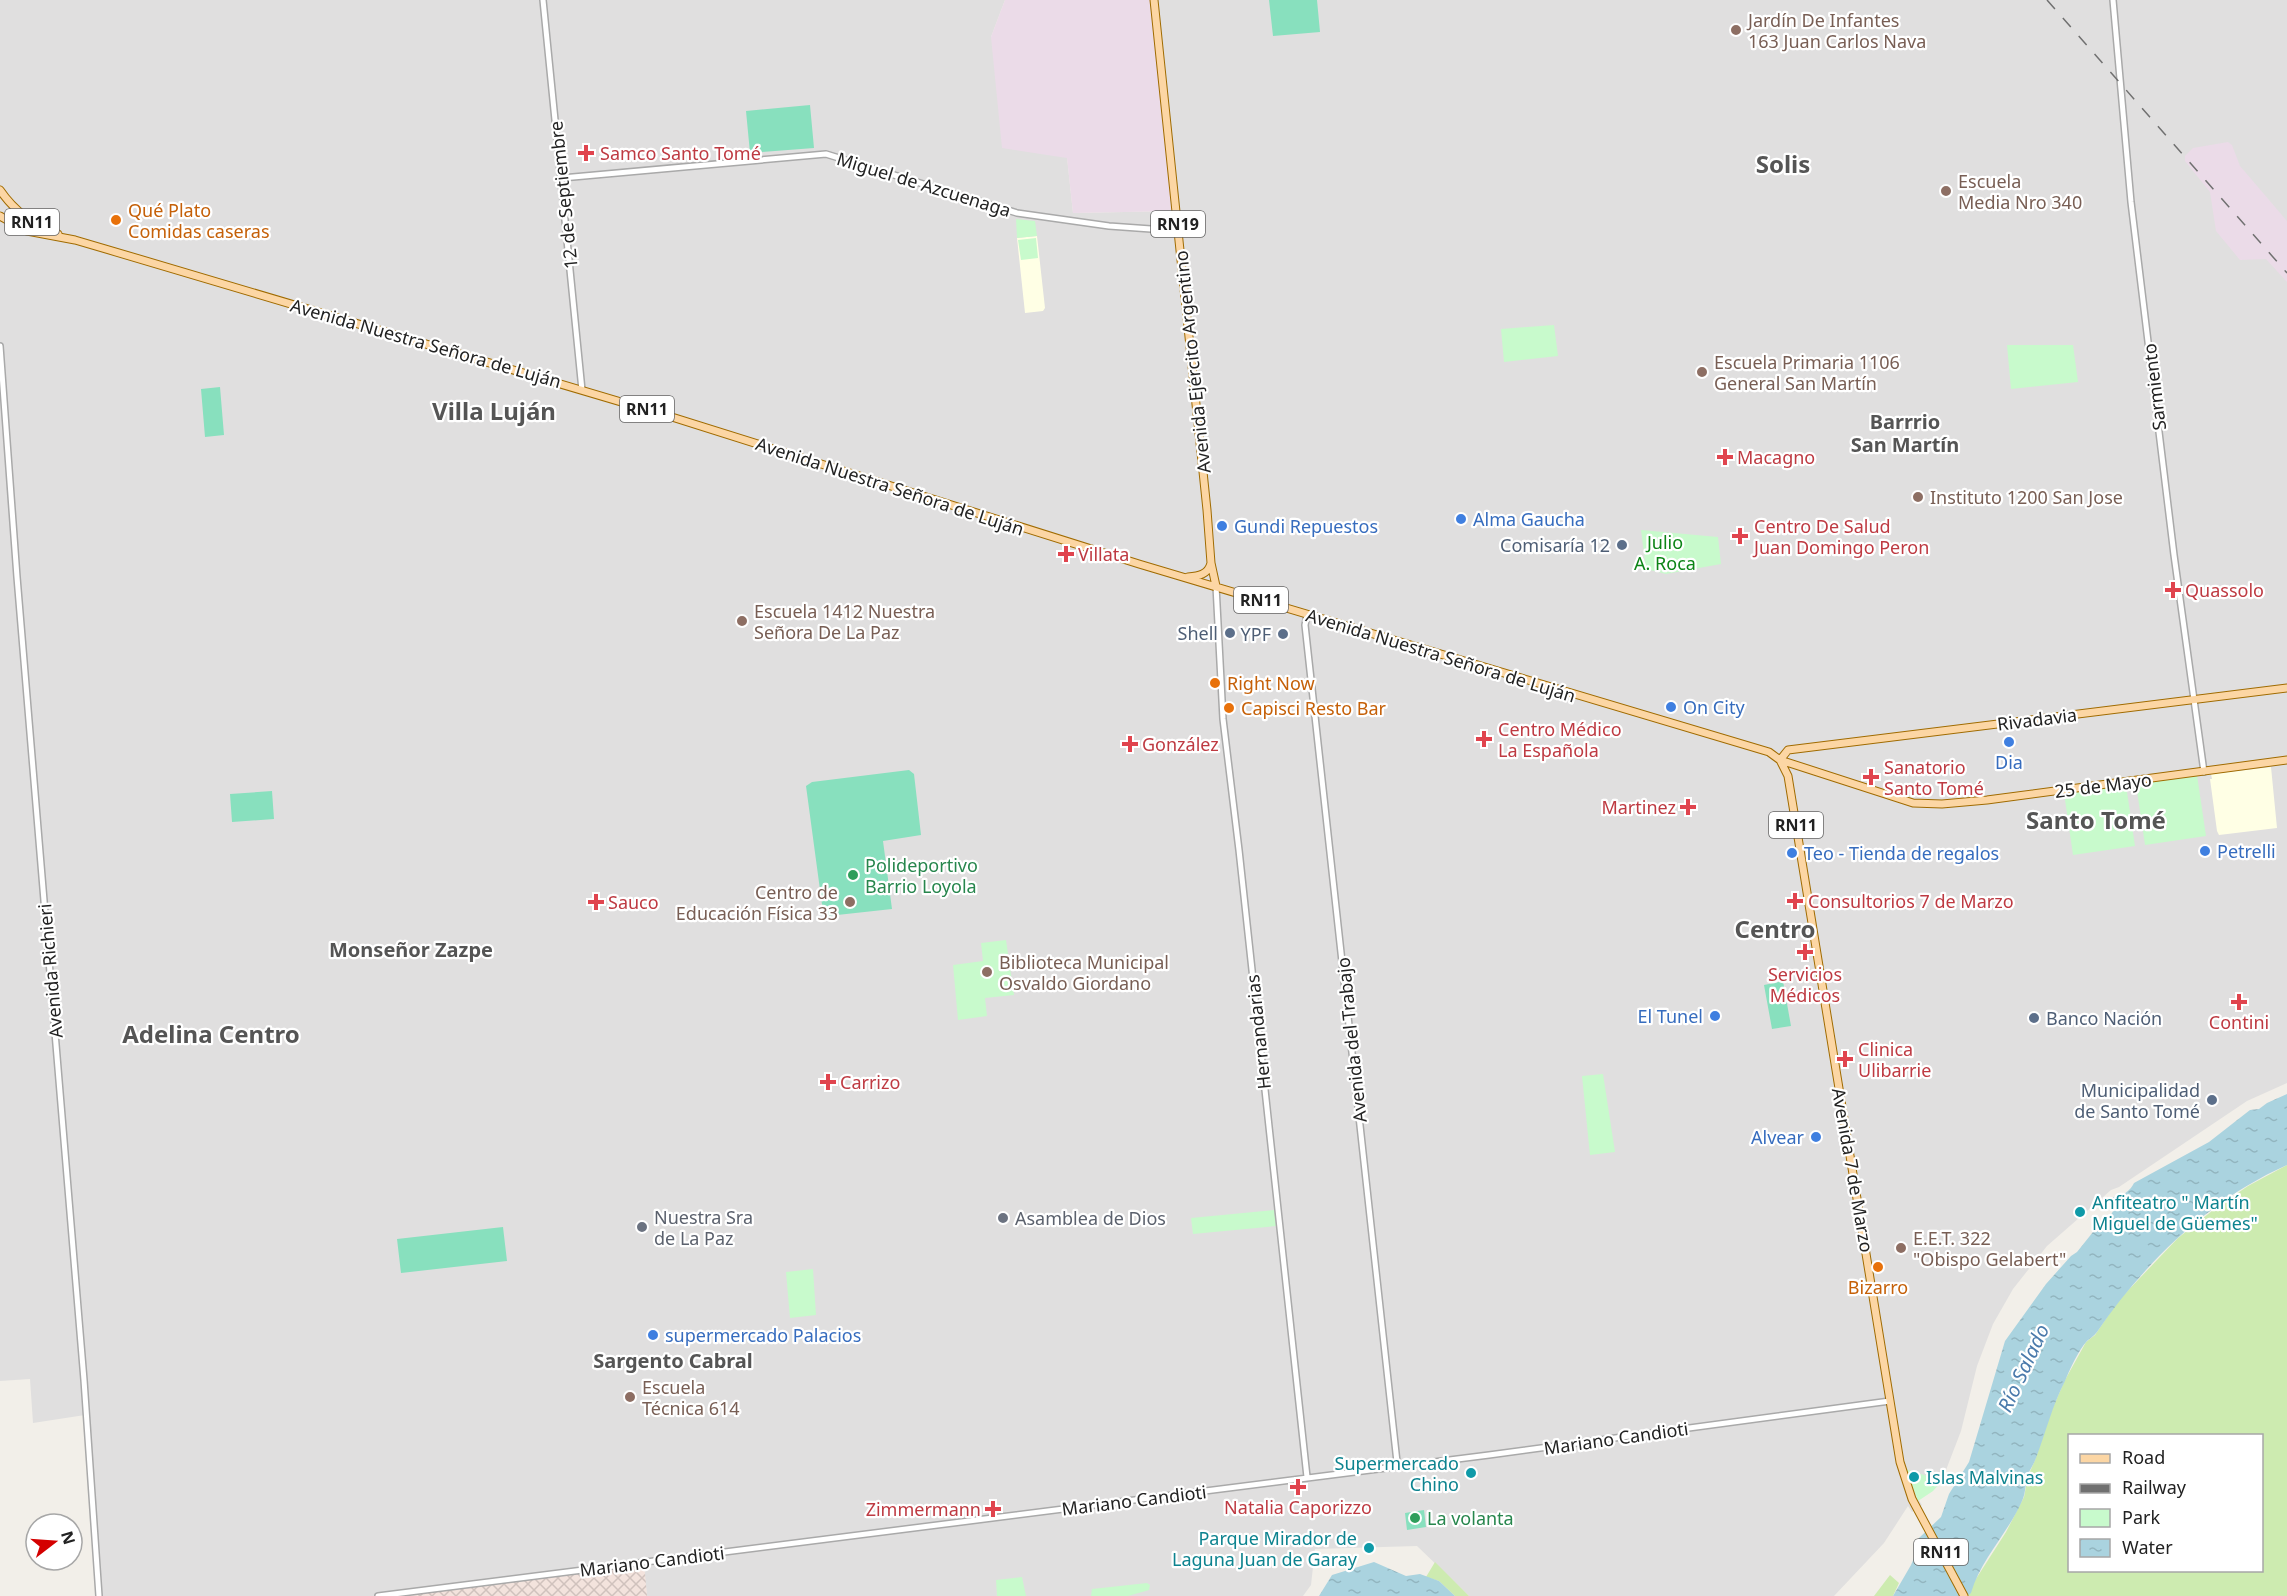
<svg xmlns="http://www.w3.org/2000/svg" width="2287" height="1596" viewBox="0 0 2287 1596" font-family="'Noto Sans',sans-serif">
	<style>
		.residential { fill: #e0dfdf }
		.industrial { fill: #ebdbe8 }
		.education { fill: #ffffe5 }
		.military { fill: url(#military-cross-hatch) }
		.grass { fill: #cdebb0; fill-rule: evenodd }
		.park { fill: #c8facc }
		.pitch { fill: #88e0be }
		.water { fill: url(#water-ripples) }
		.lines { fill: none; stroke-linecap: round; stroke-linejoin: round }
		.minor-casing { stroke: #a9a9a9; stroke-width: 8 }
		.major-casing { stroke: #a06b00; stroke-width: 9 }
		.minor { stroke: #fff; stroke-width: 5 }
		.major { stroke: #fcd6a4; stroke-width: 7 }
		.rail { stroke: #707070; stroke-width: 1.5; stroke-dasharray: 12 12; stroke-linecap: butt }
		.education-dot { fill: #8d6e63; stroke: #fff; stroke-width: 2 }
		.health-dot { fill: #e0444e; stroke: #fff; stroke-width: 2 }
		.food-dot { fill: #e8710a; stroke: #fff; stroke-width: 2 }
		.shop-dot { fill: #3f7fe0; stroke: #fff; stroke-width: 2 }
		.service-dot { fill: #5c6f8a; stroke: #fff; stroke-width: 2 }
		.leisure-dot { fill: #2e9e5b; stroke: #fff; stroke-width: 2 }
		.culture-dot { fill: #0f9aa8; stroke: #fff; stroke-width: 2 }
		.worship-dot { fill: #6b7280; stroke: #fff; stroke-width: 2 }
		.labels { text-anchor: middle; dominant-baseline: central; stroke-width: 4.5; stroke-linejoin: round; paint-order: stroke }
		.shield { fill: #fff; stroke: #646464; stroke-width: 1.5 }
		.shield-label { font-size: 16px; font-weight: bold; fill: #222 }
		.education-label { font-size: 18px; fill: #785e54; stroke: #fff; text-anchor: start }
		.health-label { font-size: 18px; fill: #be3a42; stroke: #fff; text-anchor: start }
		.street-label { font-size: 18px; fill: #222; stroke: #fff }
		.food-label { font-size: 18px; fill: #c56008; stroke: #fff; text-anchor: start }
		.shop-label { font-size: 18px; fill: #366cbe; stroke: #fff; text-anchor: start }
		.park-label { font-size: 18px; fill: #0c8416; stroke: #fff }
		.service-label { font-size: 18px; fill: #4e5e75; stroke: #fff; text-anchor: end }
		.leisure-label { font-size: 18px; fill: #27864d; stroke: #fff; text-anchor: start }
		.culture-label { font-size: 18px; fill: #0d838f; stroke: #fff; text-anchor: start }
		.worship-label { font-size: 18px; fill: #5b616d; stroke: #fff; text-anchor: start }
		.neighbourhood-label { font-size: 20px; font-weight: bold; fill: #555; stroke: #fff }
		.water-label { font-size: 20px; font-style: italic; fill: #4a7aab; stroke: #fff }
		.district-label { font-size: 24px; font-weight: bold; fill: #555; stroke: #fff }
	</style>
	<defs>
		<pattern id="military-cross-hatch" width="8" height="8" patternUnits="userSpaceOnUse" patternTransform="scale(1.5)"><rect width="8" height="8" fill="#f3e3dd"/><path d="M0 0l8 8M0 8l8-8" fill="none" stroke="#d0c2bd"/></pattern>
		<pattern id="water-ripples" width="26" height="14" patternUnits="userSpaceOnUse" patternTransform="scale(1.5)"><rect width="26" height="14" fill="#aad3df"/><path d="M2 4q2-2 4 0t4 0M15 11q2-2 4 0t4 0" fill="none" stroke="#92b5bf"/></pattern>
	</defs>
	<rect width="100%" height="100%" fill="#f2efe9"/>
	<path class="residential" d="M0,0H1005L991,37L1067,157L1073,213L1177,211L1154,0H2287V1083L2247,1101L2119,1187L2111,1190L2047,1246L2013,1289L1993,1324L1977,1366L1961,1431L1946,1470L1936,1483L1918,1499L1922,1505L1912,1512L1908,1506L1884,1543L1834,1596H1469L1417,1546L1315,1549L1311,1585L1303,1596H647L643,1562L373,1596H99L85,1415L33,1423L30,1379L0,1381Z"/>
	<path class="industrial" d="M1005,0H1154L1177,211L1073,213L1067,158L1002,148L991,37Z
		M2228,142L2232,145L2240,166L2287,221V282L2266,259L2240,260L2216,231L2210,192L2185,161V156L2193,148Z"/>
	<path class="education" d="M1037,236L1045,308L1043,311L1025,313L1017,238Z
		M2271,767L2277,828L2219,835L2217,831L2210,779H2212L2211,774Z"/>
	<path class="military" d="M644,1562L647,1596H387Z"/>
	<path class="grass" d="M2287,1165V1596H1965L2006,1532L2024,1497L2028,1476L2035,1460L2050,1414L2065,1380L2086,1342L2095,1335L2118,1301L2178,1238L2217,1207L2248,1186ZM2070,1436H2262V1570H2070Z
		M1435,1562L1469,1596H1455L1439,1581L1426,1577Z
		M1890,1575L1899,1583L1893,1596H1874Z"/>
	<path class="park" d="M1016,219L1035,221L1037,236L1017,238Z
		M1036,238L1038,258L1021,260L1018,240Z
		M1554,325L1558,356L1504,362L1501,329Z
		M2007,345H2073L2078,382L2011,389Z
		M1641,530L1718,537L1721,564L1666,574L1646,569Z
		M2197,775L2206,836L2145,845L2136,784Z
		M2126,785L2135,846L2073,855L2064,793Z
		M1006,940L1014,995L985,998L987,1016L958,1020L953,965L983,961L981,943Z
		M1603,1074L1615,1152L1590,1155L1582,1076Z
		M1274,1210L1276,1226L1193,1234L1191,1218Z
		M813,1269L816,1315L790,1318L786,1272Z
		M1906,1469L1942,1481L1933,1491L1918,1501L1912,1485H1910Z
		M1022,1577L1026,1596H997L996,1580Z
		M1147,1583L1150,1585L1149,1590L1128,1596H1091L1092,1589Z"/>
	<path class="pitch" d="M1269,0H1317L1320,32L1273,36Z
		M810,105L814,148L750,153L746,111Z
		M220,387L224,435L205,437L201,389Z
		M909,770L914,774L921,835L883,841L892,909L828,916L823,912L806,786L812,782Z
		M272,791L274,819L232,822L230,794Z
		M1783,981L1791,1026L1772,1029L1764,985Z
		M503,1227L507,1261L401,1273L397,1239Z
		M1424,1510L1426,1527L1407,1530L1405,1513Z"/>
	<path class="water" d="M2287,1094V1165C2210,1199 2144,1263 2097,1332C2094,1336 2090,1338 2087,1341C2078,1351 2070,1369 2065,1381C2052,1406 2046,1432 2036,1458C2034,1464 2030,1469 2028,1475C2025,1483 2026,1493 2022,1501C2008,1533 1981,1559 1971,1593L1967,1596H1893L1911,1565L1918,1549L1919,1538L1941,1517L1949,1494L1969,1462L2005,1341L2046,1284L2071,1256L2077,1252L2097,1227L2110,1217L2114,1209L2113,1197C2122,1197 2131,1190 2134,1183L2209,1142L2250,1110L2259,1109L2267,1103Z
		M1374,1562L1406,1576L1420,1574L1439,1581L1455,1596H1319L1332,1575Z"/>
	<g class="lines">
		<g class="minor-casing">
			<path id="minor" d="M543,0L582,390
				M2113,0L2131,202L2174,555L2204,772
				M562,178L826,154L1017,213L1109,226L1179,231
				M0,346L17,577L84,1380L99,1596
				M1216,586L1223,719L1239,850L1307,1477
				M1307,615L1305,625L1397,1462L1396,1466
				M378,1596L1489,1455L1890,1401"/>
		</g>
		<g class="major-casing">
			<path id="major" d="M1154,0L1207,510L1211,563L1216,586
				M0,190C15,212 33,224 58,234
				M0,216L27,231L75,240L109,250L675,418L1139,564L1769,752L1780,760L1913,803L1942,804L1987,800L2287,760
				M1188,577C1198,576 1208,575 1211,563
				M1780,760L1788,776L1900,1462L1912,1499L1964,1596
				M1780,760L1788,750L2287,688"/>
		</g>
		<use href="#minor" class="minor"/>
		<use href="#major" class="major"/>
		<path class="rail" d="M2047,0L2287,273"/>
	</g>
	<g class="education-dot">
		<circle cx="1736" cy="30" r="6"/>
		<circle cx="1946" cy="191" r="6"/>
		<circle cx="1702" cy="372" r="6"/>
		<circle cx="1918" cy="497" r="6"/>
		<circle cx="742" cy="621" r="6"/>
		<circle cx="850" cy="902" r="6"/>
		<circle cx="987" cy="972" r="6"/>
		<circle cx="1901" cy="1248" r="6"/>
		<circle cx="630" cy="1397" r="6"/>
	</g>
	<g class="health-dot">
		<path d="M583 144h6v6h6v6h-6v6h-6v-6h-6v-6h6z"/>
		<path d="M1722 448h6v6h6v6h-6v6h-6v-6h-6v-6h6z"/>
		<path d="M1737 527h6v6h6v6h-6v6h-6v-6h-6v-6h6z"/>
		<path d="M1063 545h6v6h6v6h-6v6h-6v-6h-6v-6h6z"/>
		<path d="M2170 581h6v6h6v6h-6v6h-6v-6h-6v-6h6z"/>
		<path d="M1481 730h6v6h6v6h-6v6h-6v-6h-6v-6h6z"/>
		<path d="M1127 735h6v6h6v6h-6v6h-6v-6h-6v-6h6z"/>
		<path d="M1868 768h6v6h6v6h-6v6h-6v-6h-6v-6h6z"/>
		<path d="M1685 798h6v6h6v6h-6v6h-6v-6h-6v-6h6z"/>
		<path d="M1792 892h6v6h6v6h-6v6h-6v-6h-6v-6h6z"/>
		<path d="M593 893h6v6h6v6h-6v6h-6v-6h-6v-6h6z"/>
		<path d="M1802 943h6v6h6v6h-6v6h-6v-6h-6v-6h6z"/>
		<path d="M2236 993h6v6h6v6h-6v6h-6v-6h-6v-6h6z"/>
		<path d="M1842 1050h6v6h6v6h-6v6h-6v-6h-6v-6h6z"/>
		<path d="M825 1073h6v6h6v6h-6v6h-6v-6h-6v-6h6z"/>
		<path d="M1295 1478h6v6h6v6h-6v6h-6v-6h-6v-6h6z"/>
		<path d="M990 1500h6v6h6v6h-6v6h-6v-6h-6v-6h6z"/>
	</g>
	<g class="food-dot">
		<circle cx="116" cy="220" r="6"/>
		<circle cx="1215" cy="683" r="6"/>
		<circle cx="1229" cy="708" r="6"/>
		<circle cx="1878" cy="1267" r="6"/>
	</g>
	<g class="shop-dot">
		<circle cx="1461" cy="519" r="6"/>
		<circle cx="1222" cy="526" r="6"/>
		<circle cx="1671" cy="707" r="6"/>
		<circle cx="2009" cy="742" r="6"/>
		<circle cx="2205" cy="851" r="6"/>
		<circle cx="1792" cy="853" r="6"/>
		<circle cx="1715" cy="1016" r="6"/>
		<circle cx="1816" cy="1137" r="6"/>
		<circle cx="653" cy="1335" r="6"/>
	</g>
	<g class="service-dot">
		<circle cx="1622" cy="545" r="6"/>
		<circle cx="1230" cy="633" r="6"/>
		<circle cx="1283" cy="634" r="6"/>
		<circle cx="2034" cy="1018" r="6"/>
		<circle cx="2212" cy="1100" r="6"/>
	</g>
	<g class="leisure-dot">
		<circle cx="853" cy="875" r="6"/>
		<circle cx="1415" cy="1518" r="6"/>
	</g>
	<g class="culture-dot">
		<circle cx="2080" cy="1212" r="6"/>
		<circle cx="1471" cy="1473" r="6"/>
		<circle cx="1914" cy="1477" r="6"/>
		<circle cx="1369" cy="1548" r="6"/>
	</g>
	<g class="worship-dot">
		<circle cx="1003" cy="1218" r="6"/>
		<circle cx="642" cy="1227" r="6"/>
	</g>
	<g class="labels">
		<g class="shield">
			<rect x="5" y="209" width="54" height="26" rx="4.5"/>
			<rect x="1151" y="211" width="54" height="26" rx="4.5"/>
			<rect x="620" y="396" width="54" height="26" rx="4.5"/>
			<rect x="1234" y="587" width="54" height="26" rx="4.5"/>
			<rect x="1769" y="812" width="54" height="26" rx="4.5"/>
			<rect x="1914" y="1539" width="54" height="26" rx="4.5"/>
		</g>
		<g class="shield-label">
			<text x="32" y="222">RN11</text>
			<text x="1178" y="224">RN19</text>
			<text x="647" y="409">RN11</text>
			<text x="1261" y="600">RN11</text>
			<text x="1796" y="825">RN11</text>
			<text x="1941" y="1552">RN11</text>
		</g>
		<g class="education-label">
			<text x="1748" y="20">Jardín De Infantes<tspan x="1748" dy="21">163 Juan Carlos Nava</tspan></text>
			<text x="1958" y="181">Escuela<tspan x="1958" dy="21">Media Nro 340</tspan></text>
			<text x="1714" y="362">Escuela Primaria 1106<tspan x="1714" dy="21">General San Martín</tspan></text>
			<text x="1930" y="497">Instituto 1200 San Jose</text>
			<text x="754" y="611">Escuela 1412 Nuestra<tspan x="754" dy="21">Señora De La Paz</tspan></text>
			<text x="838" y="892" text-anchor="end">Centro de<tspan x="838" dy="21">Educación Física 33</tspan></text>
			<text x="999" y="962">Biblioteca Municipal<tspan x="999" dy="21">Osvaldo Giordano</tspan></text>
			<text x="1913" y="1238">E.E.T. 322<tspan x="1913" dy="21">"Obispo Gelabert"</tspan></text>
			<text x="642" y="1387">Escuela<tspan x="642" dy="21">Técnica 614</tspan></text>
		</g>
		<g class="health-label">
			<text x="600" y="153">Samco Santo Tomé</text>
			<text x="1737" y="457">Macagno</text>
			<text x="1754" y="526">Centro De Salud<tspan x="1754" dy="21">Juan Domingo Peron</tspan></text>
			<text x="1078" y="554">Villata</text>
			<text x="2185" y="590">Quassolo</text>
			<text x="1498" y="729">Centro Médico<tspan x="1498" dy="21">La Española</tspan></text>
			<text x="1142" y="744">González</text>
			<text x="1884" y="767">Sanatorio<tspan x="1884" dy="21">Santo Tomé</tspan></text>
			<text x="1676" y="807" text-anchor="end">Martinez</text>
			<text x="1808" y="901">Consultorios 7 de Marzo</text>
			<text x="608" y="902">Sauco</text>
			<text x="1805" y="974" text-anchor="middle">Servicios<tspan x="1805" dy="21">Médicos</tspan></text>
			<text x="2239" y="1022" text-anchor="middle">Contini</text>
			<text x="1858" y="1049">Clinica<tspan x="1858" dy="21">Ulibarrie</tspan></text>
			<text x="840" y="1082">Carrizo</text>
			<text x="1298" y="1507" text-anchor="middle">Natalia Caporizzo</text>
			<text x="981" y="1509" text-anchor="end">Zimmermann</text>
		</g>
		<g class="street-label">
			<text transform="translate(924 184) rotate(17)">Miguel de Azcuenaga</text>
			<text transform="translate(563 195) rotate(-96)">12 de Septiembre</text>
			<text transform="translate(426 343) rotate(16)">Avenida Nuestra Señora de Luján</text>
			<text transform="translate(1192 362) rotate(-96)">Avenida Ejército Argentino</text>
			<text transform="translate(2154 387) rotate(-97)">Sarmiento</text>
			<text transform="translate(890 486) rotate(18)">Avenida Nuestra Señora de Luján</text>
			<text transform="translate(1441 655) rotate(17)">Avenida Nuestra Señora de Luján</text>
			<text transform="translate(2037 719) rotate(-7)">Rivadavia</text>
			<text transform="translate(2103 785) rotate(-7)">25 de Mayo</text>
			<text transform="translate(50 971) rotate(-95)">Avenida Richieri</text>
			<text transform="translate(1258 1032) rotate(-96)">Hernandarias</text>
			<text transform="translate(1351 1040) rotate(-96)">Avenida del Trabajo</text>
			<text transform="translate(1853 1170) rotate(80)">Avenida 7 de Marzo</text>
			<text transform="translate(1616 1438) rotate(-8)">Mariano Candioti</text>
			<text transform="translate(1134 1500) rotate(-7)">Mariano Candioti</text>
			<text transform="translate(652 1561) rotate(-7)">Mariano Candioti</text>
		</g>
		<g class="food-label">
			<text x="128" y="210">Qué Plato<tspan x="128" dy="21">Comidas caseras</tspan></text>
			<text x="1227" y="683">Right Now</text>
			<text x="1241" y="708">Capisci Resto Bar</text>
			<text x="1878" y="1287" text-anchor="middle">Bizarro</text>
		</g>
		<g class="shop-label">
			<text x="1473" y="519">Alma Gaucha</text>
			<text x="1234" y="526">Gundi Repuestos</text>
			<text x="1683" y="707">On City</text>
			<text x="2009" y="762" text-anchor="middle">Dia</text>
			<text x="2217" y="851">Petrelli</text>
			<text x="1804" y="853">Teo - Tienda de regalos</text>
			<text x="1703" y="1016" text-anchor="end">El Tunel</text>
			<text x="1804" y="1137" text-anchor="end">Alvear</text>
			<text x="665" y="1335">supermercado Palacios</text>
		</g>
		<g class="park-label">
			<text x="1665" y="542">Julio<tspan x="1665" dy="21">A. Roca</tspan></text>
		</g>
		<g class="service-label">
			<text x="1610" y="545">Comisaría 12</text>
			<text x="1218" y="633">Shell</text>
			<text x="1271" y="634">YPF</text>
			<text x="2046" y="1018" text-anchor="start">Banco Nación</text>
			<text x="2200" y="1090">Municipalidad<tspan x="2200" dy="21">de Santo Tomé</tspan></text>
		</g>
		<g class="leisure-label">
			<text x="865" y="865">Polideportivo<tspan x="865" dy="21">Barrio Loyola</tspan></text>
			<text x="1427" y="1518">La volanta</text>
		</g>
		<g class="culture-label">
			<text x="2092" y="1202">Anfiteatro " Martín<tspan x="2092" dy="21">Miguel de Güemes"</tspan></text>
			<text x="1459" y="1463" text-anchor="end">Supermercado<tspan x="1459" dy="21">Chino</tspan></text>
			<text x="1926" y="1477">Islas Malvinas</text>
			<text x="1357" y="1538" text-anchor="end">Parque Mirador de<tspan x="1357" dy="21">Laguna Juan de Garay</tspan></text>
		</g>
		<g class="worship-label">
			<text x="654" y="1217">Nuestra Sra<tspan x="654" dy="21">de La Paz</tspan></text>
			<text x="1015" y="1218">Asamblea de Dios</text>
		</g>
		<g class="neighbourhood-label">
			<text x="1905" y="421">Barrrio<tspan x="1905" dy="23">San Martín</tspan></text>
			<text x="411" y="949">Monseñor Zazpe</text>
			<text x="673" y="1360">Sargento Cabral</text>
		</g>
		<g class="water-label">
			<text transform="translate(2023 1368) rotate(-65)">Río Salado</text>
		</g>
		<g class="district-label">
			<text x="1783" y="163">Solis</text>
			<text x="494" y="410">Villa Luján</text>
			<text x="2096" y="819">Santo Tomé</text>
			<text x="1775" y="928">Centro</text>
			<text x="211" y="1033">Adelina Centro</text>
		</g>
	</g>
	<rect x="2068" y="1434" width="195" height="138" fill="#ffffff" stroke="#a7a7a7" stroke-width="1.5"/>
	<rect x="2080" y="1454" width="30" height="9" fill="#fcd6a4" stroke="#a7a7a7" stroke-width="1.5"/>
	<text x="2122" y="1464" font-size="18" fill="#222222">Road</text>
	<rect x="2080" y="1484" width="30" height="9" fill="#707070" stroke="#a7a7a7" stroke-width="1.5"/>
	<text x="2122" y="1494" font-size="18" fill="#222222">Railway</text>
	<rect x="2080" y="1509" width="30" height="18" fill="#c8facc" stroke="#a7a7a7" stroke-width="1.5"/>
	<text x="2122" y="1524" font-size="18" fill="#222222">Park</text>
	<rect x="2080" y="1539" width="30" height="18" fill="url(#water-ripples)" stroke="#a7a7a7" stroke-width="1.5"/>
	<text x="2122" y="1554" font-size="18" fill="#222222">Water</text>
	<g transform="translate(54 1542) rotate(73)"><circle r="28" fill="#ffffff" stroke="#a7a7a7" stroke-width="1.5"/>
	<path d="M0-4.5L10 22L0 15L-10 22Z" fill="#d40000"/>
	<text y="-9" font-size="16" font-weight="bold" text-anchor="middle" fill="#222222">N</text>
	</g>
</svg>
